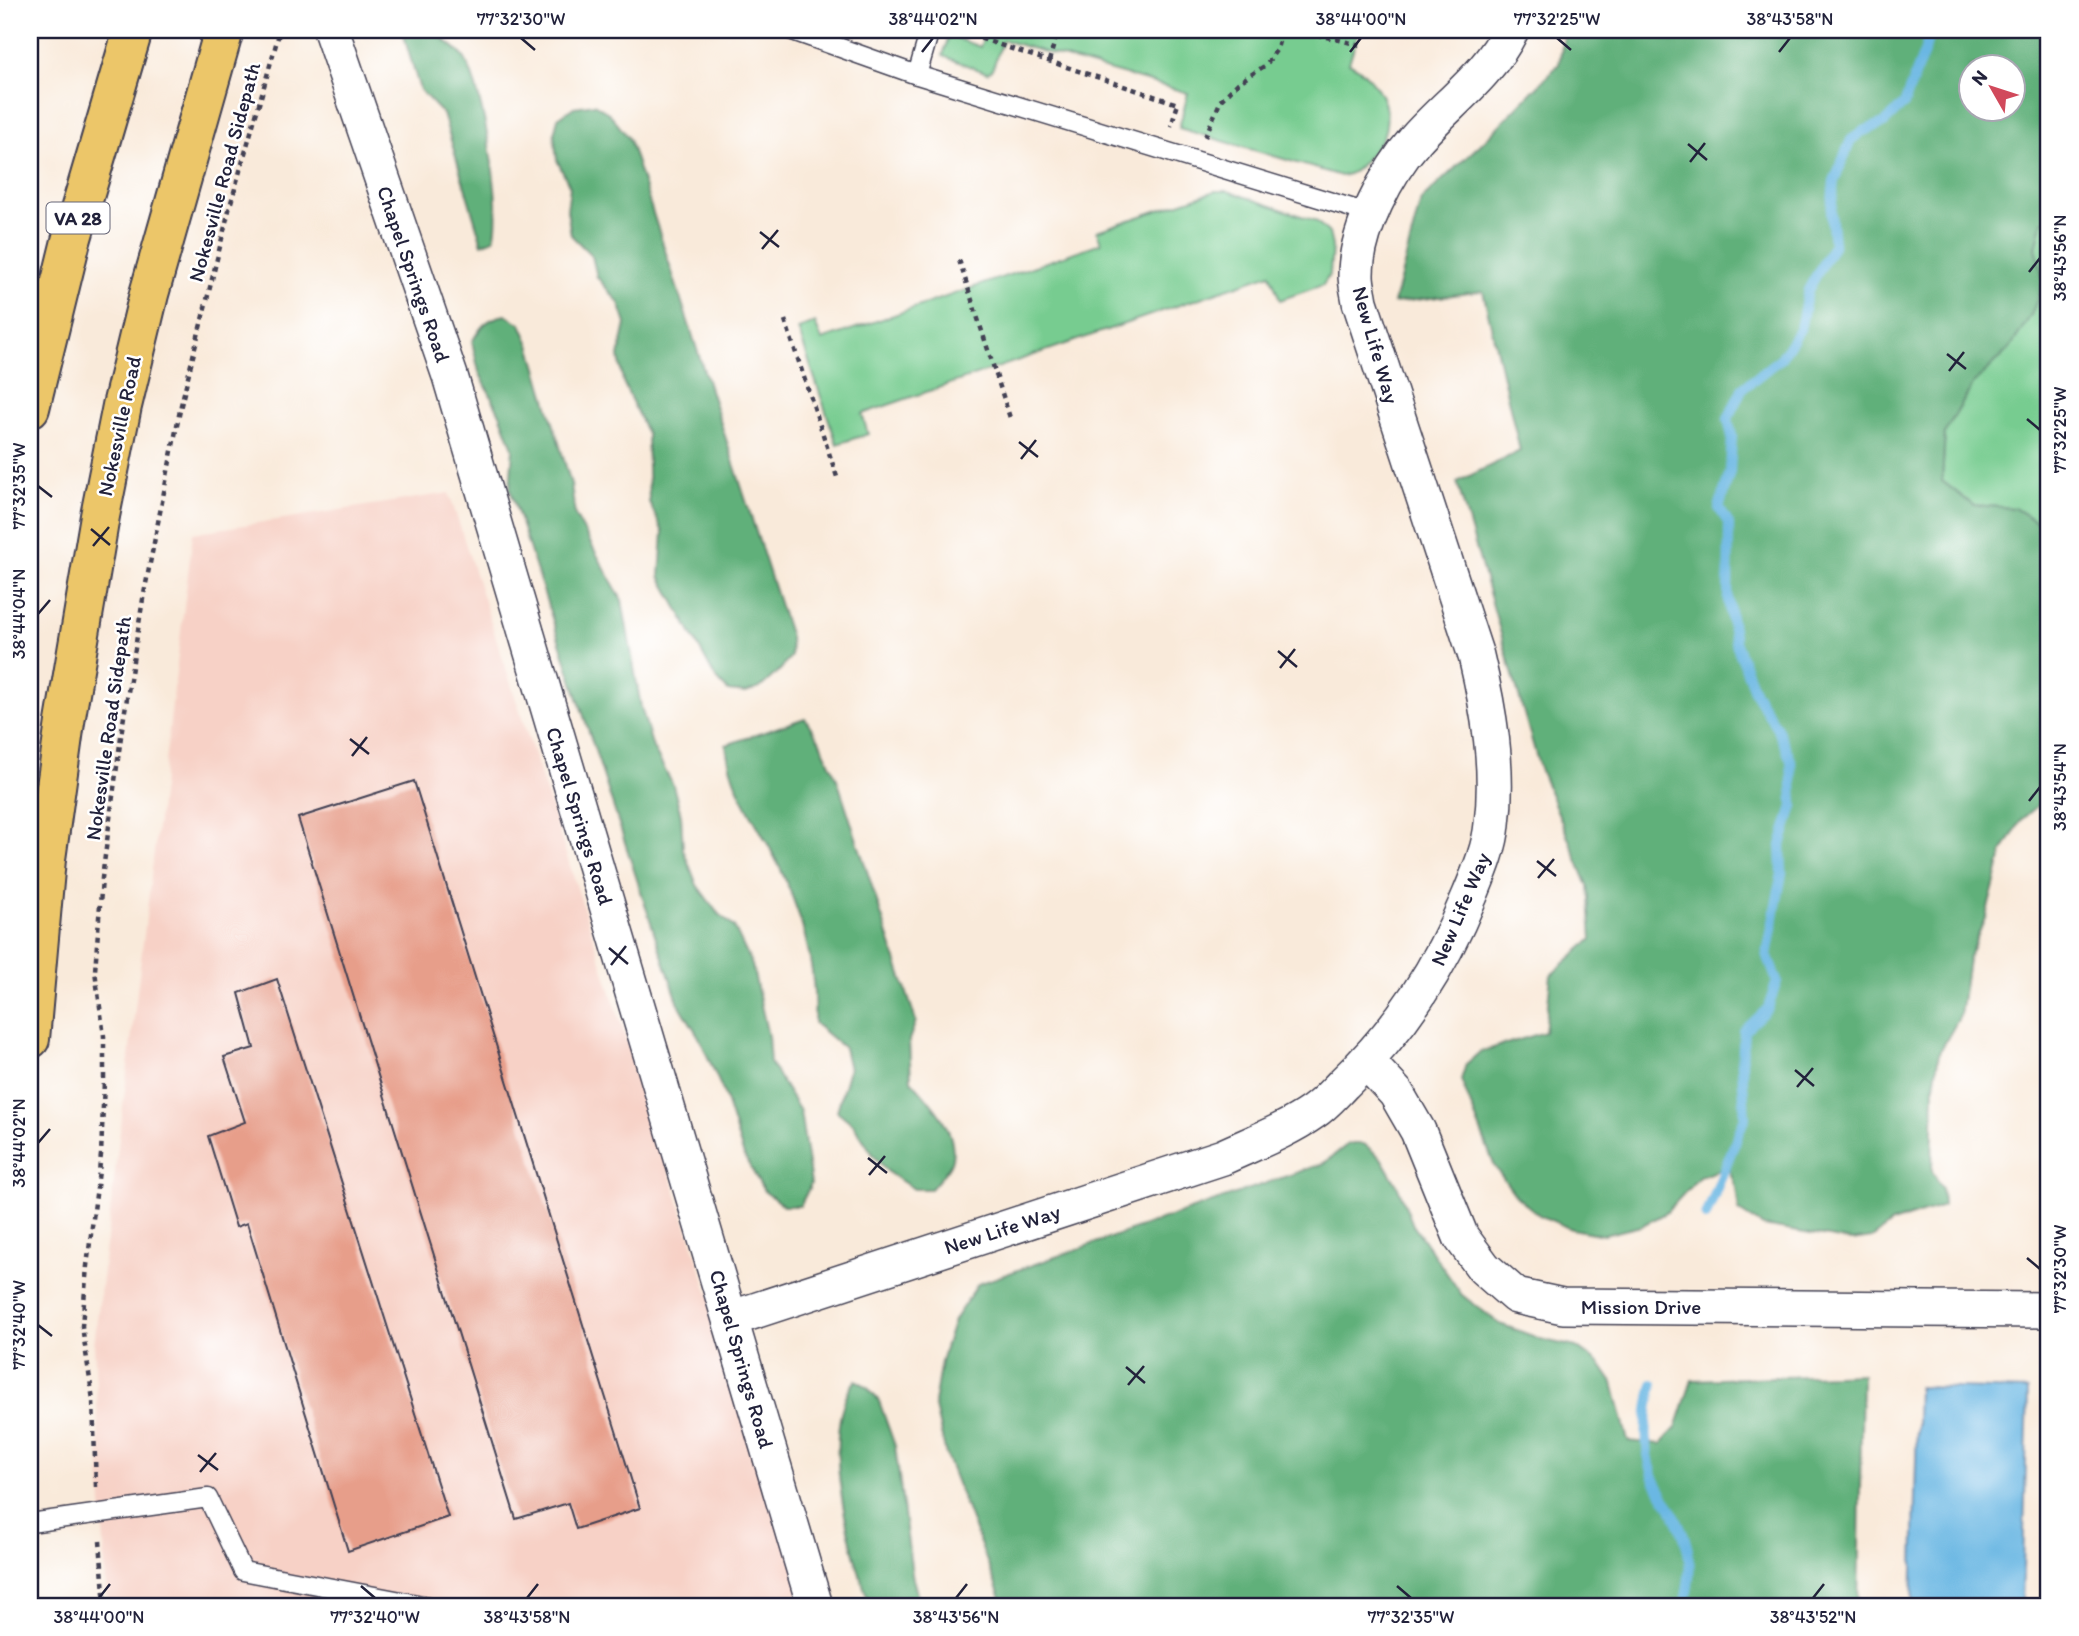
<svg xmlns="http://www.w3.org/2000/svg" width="2079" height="1636" viewBox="0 0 2079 1636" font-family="Itim,sans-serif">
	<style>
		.built { fill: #f7d1c6 }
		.green { fill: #77cc90; stroke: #4c7766; stroke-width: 2 }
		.forest { fill: #61b07a; stroke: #42695a; stroke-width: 2; fill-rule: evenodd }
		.water { fill: #6ab7e3; stroke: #466c8f; stroke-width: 2 }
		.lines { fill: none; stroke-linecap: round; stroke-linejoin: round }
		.stream { stroke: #6ab7e3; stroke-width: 10 }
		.building { fill: #e79e8a }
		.lane-casing { stroke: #424053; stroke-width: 21 }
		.street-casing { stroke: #424053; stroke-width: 38 }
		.highway-casing { stroke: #424053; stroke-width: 42 }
		.path { stroke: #424053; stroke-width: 4.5; stroke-dasharray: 5 5; stroke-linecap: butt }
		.lane { stroke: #fff; stroke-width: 18 }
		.street { stroke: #fff; stroke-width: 35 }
		.highway { stroke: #ecc669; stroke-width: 38 }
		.ticks { fill: none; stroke: #22223b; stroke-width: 2.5 }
		.labels { text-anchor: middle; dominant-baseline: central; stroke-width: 5; stroke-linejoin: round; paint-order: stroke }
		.shield { fill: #fff; stroke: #646476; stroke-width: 2 }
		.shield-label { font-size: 19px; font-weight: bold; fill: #22223b }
		.street-label { font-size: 21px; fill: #22223b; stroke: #fff }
		.neatline { fill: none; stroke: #22223b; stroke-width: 2.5 }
		.ticks-label { font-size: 18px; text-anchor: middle; fill: #22223b }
	</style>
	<rect width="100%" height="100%" fill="#fff"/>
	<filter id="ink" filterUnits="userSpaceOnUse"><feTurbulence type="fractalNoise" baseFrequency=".0143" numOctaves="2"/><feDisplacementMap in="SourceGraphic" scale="14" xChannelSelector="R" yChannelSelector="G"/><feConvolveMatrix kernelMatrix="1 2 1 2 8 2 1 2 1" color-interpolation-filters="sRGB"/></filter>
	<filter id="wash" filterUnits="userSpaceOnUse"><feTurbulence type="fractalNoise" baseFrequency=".00686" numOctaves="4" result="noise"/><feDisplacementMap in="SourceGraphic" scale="28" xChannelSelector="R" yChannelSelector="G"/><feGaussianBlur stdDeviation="1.57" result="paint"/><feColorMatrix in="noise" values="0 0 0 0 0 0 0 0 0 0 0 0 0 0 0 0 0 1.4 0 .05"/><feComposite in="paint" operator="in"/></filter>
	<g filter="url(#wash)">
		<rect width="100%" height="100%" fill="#f9eada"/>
		<path class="built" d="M449,493L810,1606H107L94,1344L193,533Z"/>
		<path class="green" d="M986,30H1359L1349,63C1371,74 1390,99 1386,125C1385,138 1375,149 1367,158C1358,168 1354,174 1341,176L1179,128L1188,93L1003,40L992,70L987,73L943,56L948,38L951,36L980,47Z
			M1215,191H1228L1316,221L1329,233L1332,246L1330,274L1323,285L1280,300L1270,274L862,414L868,434L837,444L798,329L815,323L822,340L1101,243L1097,231Z
			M2049,219V529L2014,508L1973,505L1942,481L1945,432L1974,383L2010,348L2044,282L2036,248L2042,222Z"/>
		<path class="forest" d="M402,30H434C443,41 458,48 465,59C482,87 504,209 494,239L482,244L443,114L420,90Z
			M1565,30H2049V219L2042,222L2036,248L2044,282L2031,315L2010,348L1974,383L1945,432L1942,481L1973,505L2014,508L2049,530V796L2022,819L2003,851L1986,916L1968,959L1960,1016L1939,1053L1934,1086L1932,1171L1942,1188L1943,1206L1892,1223L1872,1238L1852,1241L1763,1226L1739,1211L1736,1188L1728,1167L1699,1177L1667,1212L1641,1226L1604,1235L1571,1229L1539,1215L1516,1196L1495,1167L1461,1080L1466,1064L1480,1052L1545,1032L1551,975L1592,939L1588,886L1540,769L1457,482L1520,451L1483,291L1394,303L1421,200L1487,138L1559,64ZM2012,66V108H1970V66Z
			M594,104L610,114L629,139L790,637L791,656L781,669L760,688L746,693L728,691L715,677L660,576L663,532L649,502L647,434L623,382L619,356L626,324L619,303L597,277L592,256L571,235L567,210L570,187L557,160L554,134L558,118L574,107Z
			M506,315L521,324L530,344L571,484L575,515L622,600L641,707L653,748L673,785L681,815L683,849L697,885L716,911L734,927L752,965L768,1036L770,1063L800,1111L811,1184L800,1206H784L764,1191L744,1156L723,1091L699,1037L679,1004L655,935L510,489L513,448L500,414L479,372L472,342C481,326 487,318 506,315Z
			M805,718L819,740L837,779L916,1021L909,1040L911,1080C928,1099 961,1133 951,1162C948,1171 937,1181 931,1189H914L889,1173L874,1156L853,1124L837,1111L849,1069L844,1048L814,1023C818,963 798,900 770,848C751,813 730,784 726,745Z
			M1348,1144H1364L1381,1158L1398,1187L1413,1225L1462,1295L1500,1324L1544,1340L1576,1347L1600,1364L1613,1383L1628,1441L1661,1444L1676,1428L1692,1380L1862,1374L1858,1606H1004L946,1455L934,1403L941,1361L954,1320L978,1284L1324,1163Z
			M856,1380L866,1386L879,1401L895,1446L912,1574L920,1606H870C851,1551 816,1429 856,1380Z"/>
		<path class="water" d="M1918,1387L2028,1390L2022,1606H1912Z"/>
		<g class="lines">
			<path class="stream" d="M1706,1216L1745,1117L1742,1064L1744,1031L1768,1008L1777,981L1767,955L1782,873L1781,845L1793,806L1791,760L1777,728L1755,693L1735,641L1728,600L1729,524L1719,508L1730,472L1732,436L1728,419L1742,389L1781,358L1800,329L1808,290L1834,244L1831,213L1834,181L1851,140L1861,132L1884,123L1904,104L1925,50L1930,30
				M1653,1384C1646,1413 1643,1447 1653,1475C1657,1487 1665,1498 1671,1508C1691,1545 1694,1565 1684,1606"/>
		</g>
		<g id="blocks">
			<path class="building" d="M414,781L640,1508L576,1529L568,1503L516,1519L298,818Z
				M277,979L448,1517L348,1551L247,1223L236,1227L208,1136L245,1122L224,1057L254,1048L239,993Z"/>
		</g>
	</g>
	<g filter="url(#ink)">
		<use href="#blocks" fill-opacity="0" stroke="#424053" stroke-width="2"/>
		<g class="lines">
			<g class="lane-casing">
				<path id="lane" d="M790,30L917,75L1371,214
					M917,75L930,30
					M30,1523L208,1498L243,1571L428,1606"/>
			</g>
			<g class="street-casing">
				<path id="street" d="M331,30L450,376L815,1606
					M1367,1062L1396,1093L1418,1131L1461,1237L1484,1268L1516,1296L1563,1306L2049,1310
					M730,1319L1223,1157C1253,1143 1286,1131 1313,1112C1325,1104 1334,1093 1344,1083C1402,1028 1440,968 1470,895C1479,873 1490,848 1492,824C1499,768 1489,710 1476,656L1360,302C1359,294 1356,284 1356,275C1356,231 1387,172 1416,139C1449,102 1488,76 1511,30"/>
			</g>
			<g class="highway-casing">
				<path id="highway" d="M30,408L71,241L133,30
					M30,1039L46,859L65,722L100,516L122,406L149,294L224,30"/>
			</g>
			<path class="path" d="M981,30L979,38L1178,104L1171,126
				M1297,30L1360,45
				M1049,61L1058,30
				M1205,137L1221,100L1238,83L1266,65L1277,49L1282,30
				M959,260L1011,421
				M785,320L838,480
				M96,1487L93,1400L82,1326L87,1266L101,1155L104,1081V1036L95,971L102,878L122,729L143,599L181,405L230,206L280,30
				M100,1541L105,1606"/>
			<use href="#lane" class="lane"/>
			<use href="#street" class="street"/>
			<use href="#highway" class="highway"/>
		</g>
	</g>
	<path class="ticks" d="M521,38L535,50M1557,38L1571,50M922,52L933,38M1350,52L1361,38M1779,52L1790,38M1688,144L1707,160M1690,162L1705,143M760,232L779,247M762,249L778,230M2029,272L2040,258M1947,354L1966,369M1949,371L1964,352M2027,419L2040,430M1019,442L1038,457M1021,459L1036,440M38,486L52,497M91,529L110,545M93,546L109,527M38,614L50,600M1278,651L1297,667M1280,668L1295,649M350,739L369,754M352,756L367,737M2029,801L2040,787M1537,861L1556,876M1538,878L1554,859M609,948L628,964M611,965L626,946M1795,1070L1814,1086M1797,1087L1813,1068M38,1143L50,1129M868,1158L887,1173M869,1175L885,1156M2027,1258L2040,1269M38,1325L52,1336M1126,1367L1145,1383M1128,1385L1144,1366M198,1455L218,1470M200,1472L216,1453M361,1586L375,1598M1397,1586L1411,1598M99,1598L110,1584M527,1598L538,1584M956,1598L967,1584M1813,1598L1824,1584"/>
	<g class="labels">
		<rect class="shield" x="46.5" y="202.5" width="63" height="31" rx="5"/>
		<g class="shield-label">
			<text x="78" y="218">VA 28</text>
		</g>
		<g class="street-label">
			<text transform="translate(224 172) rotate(-75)">Nokesville Road Sidepath</text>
			<text transform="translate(414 274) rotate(71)">Chapel Springs Road</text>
			<text transform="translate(1376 345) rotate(74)">New Life Way</text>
			<text transform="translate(119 426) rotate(-78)">Nokesville Road</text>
			<text transform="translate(108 728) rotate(-82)">Nokesville Road Sidepath</text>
			<text transform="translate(580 816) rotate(73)">Chapel Springs Road</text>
			<text transform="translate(1460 909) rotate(-67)">New Life Way</text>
			<text transform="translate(1002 1229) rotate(-18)">New Life Way</text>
			<text x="1641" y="1306">Mission Drive</text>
			<text transform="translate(742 1359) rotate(74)">Chapel Springs Road</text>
		</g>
	</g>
	<rect width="2079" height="1636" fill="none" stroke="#fff" stroke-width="77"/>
	<g transform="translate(1992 88) rotate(309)"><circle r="33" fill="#ffffff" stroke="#a7a7b1" stroke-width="2"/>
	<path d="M0-5L12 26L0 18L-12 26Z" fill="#d1495b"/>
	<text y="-10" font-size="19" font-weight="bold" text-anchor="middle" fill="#22223b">N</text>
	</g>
	<rect x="38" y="38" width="2002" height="1560" class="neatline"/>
	<g class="ticks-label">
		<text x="521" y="25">77°32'30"W</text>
		<text x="933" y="25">38°44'02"N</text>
		<text x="1361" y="25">38°44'00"N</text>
		<text x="1557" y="25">77°32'25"W</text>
		<text x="1790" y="25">38°43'58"N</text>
		<text transform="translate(2060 258) rotate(-90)" y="6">38°43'56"N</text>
		<text transform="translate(2060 430) rotate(-90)" y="6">77°32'25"W</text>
		<text transform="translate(19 486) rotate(-90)" y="6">77°32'35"W</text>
		<text transform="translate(19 614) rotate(-90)" y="6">38°44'04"N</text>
		<text transform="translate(2060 787) rotate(-90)" y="6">38°43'54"N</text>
		<text transform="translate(19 1143) rotate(-90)" y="6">38°44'02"N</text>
		<text transform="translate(2060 1269) rotate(-90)" y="6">77°32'30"W</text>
		<text transform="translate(19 1325) rotate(-90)" y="6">77°32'40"W</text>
		<text x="99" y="1623">38°44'00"N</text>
		<text x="375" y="1623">77°32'40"W</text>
		<text x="527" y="1623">38°43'58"N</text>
		<text x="956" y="1623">38°43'56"N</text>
		<text x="1411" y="1623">77°32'35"W</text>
		<text x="1813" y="1623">38°43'52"N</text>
	</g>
</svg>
